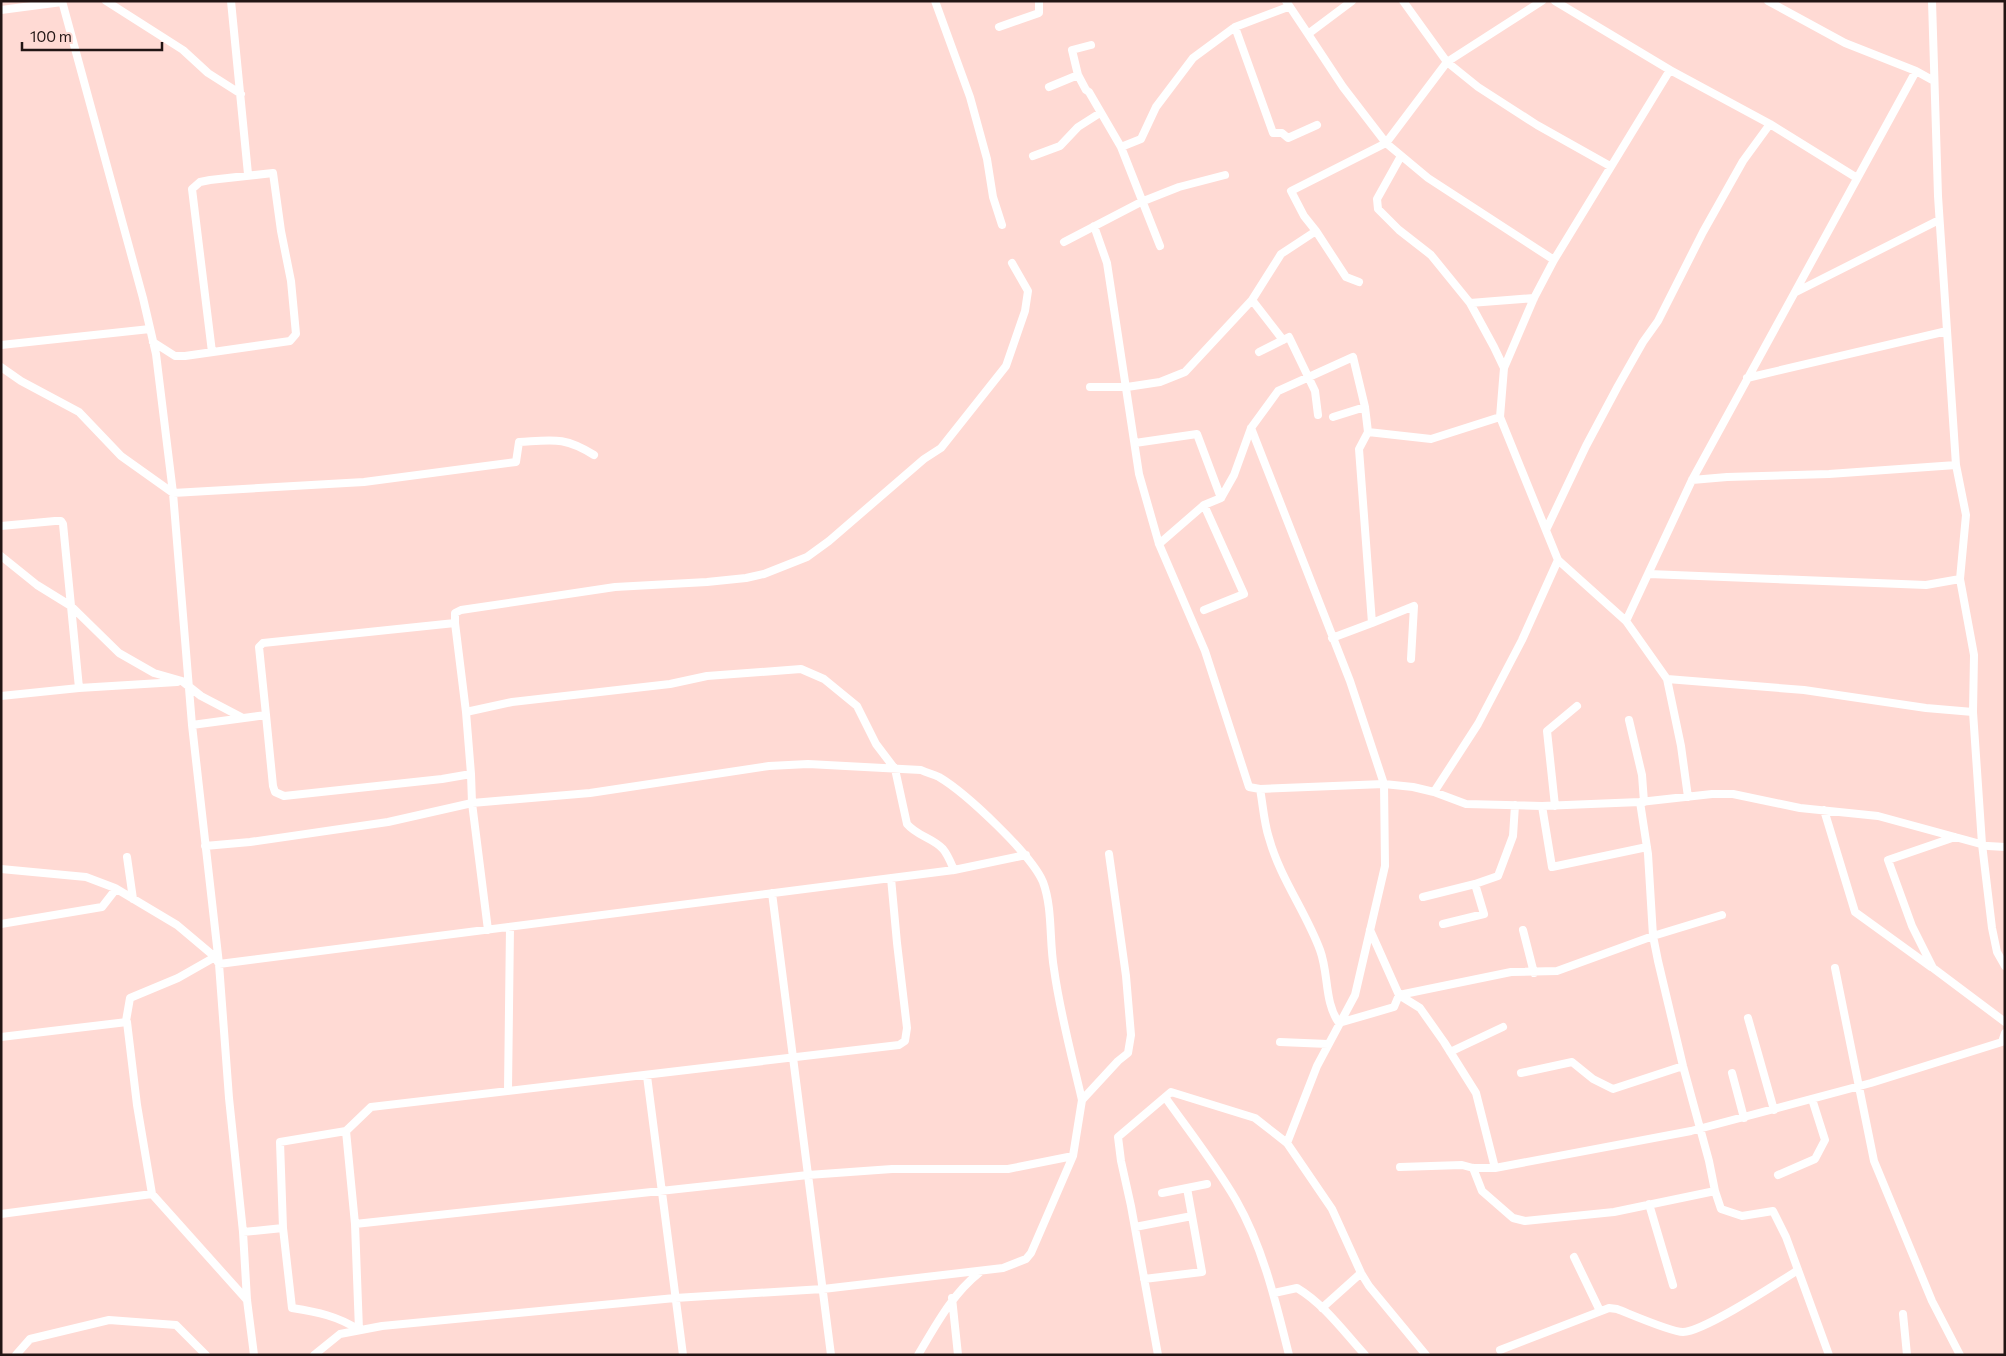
<svg xmlns="http://www.w3.org/2000/svg" width="2006" height="1356" viewBox="0 0 2006 1356" font-family="Commissioner,sans-serif">
	<style>
		.lines { fill: none; stroke-linecap: round; stroke-linejoin: round }
		.street { stroke: #fff; stroke-width: 8 }
	</style>
	<rect width="100%" height="100%" fill="#ffdad4"/>
	<g class="lines">
		<path class="street" d="M62,1L143,298L156,354L173,493L192,725L219,964L229,1098L243,1232L247,1300L254,1355
			M106,1L183,50L208,73L241,94
			M231,1L248,174
			M935,1L970,97L987,159L993,197L1002,225
			M1286,1L1308,34L1352,1
			M1403,1L1447,62L1478,87L1537,125L1610,166
			M1555,1L1670,70L1770,124L1857,178
			M1768,1L1845,43L1916,71L1934,81
			M1932,1L1938,196L1956,465L1966,515L1960,579L1974,655L1973,712L1982,844L1992,928L1997,952L2005,966
			M1,10L62,2
			M999,27L1039,13V1
			M1235,27L1273,133H1282L1288,138L1317,125
			M1308,34L1343,87L1386,143L1428,178L1554,260
			M1091,45L1072,50L1078,75L1086,90L1089,92L1121,147L1160,246
			M1049,87L1078,75
			M1121,147L1141,139L1156,107L1193,58L1235,27L1288,7
			M1033,156L1060,146L1078,127L1100,113
			M1401,156L1377,199L1378,209L1399,230L1431,255L1470,303L1494,347L1504,368L1500,417L1558,560L1626,621L1667,679L1681,746L1688,797
			M1094,226L1107,263L1139,474L1159,544L1205,651L1249,787L1260,789L1384,784L1413,787L1434,792L1466,804L1542,806L1640,802L1712,794H1733L1800,808L1878,816L1988,846L2005,847
			M1316,231L1346,277L1359,282
			M1064,242L1141,202L1179,187L1225,175
			M1796,292L1939,220
			M1252,300L1283,340
			M1470,303L1534,298
			M153,342L175,356H185L290,341L296,334L291,281L281,231L273,173L210,180L200,182L192,189L212,352
			M1,345L150,329
			M1259,352L1289,337L1315,391L1318,415
			M1,367L21,381L79,412L121,456L173,493L364,482L516,462L519,442C552,440 564,436 594,455
			M1504,368L1534,298L1554,260L1670,70
			M1747,378L1947,331
			M1090,387H1127L1160,382L1185,372L1252,300L1281,254L1316,231L1304,216L1291,191L1386,143L1447,62L1542,1
			M1333,417L1365,407
			M1251,428L1350,681L1384,784L1385,866L1355,995L1317,1066L1287,1143
			M1368,432L1431,439L1500,417
			M1135,443L1197,434L1221,498
			M1692,480L1727,477L1829,474L1956,465
			M1,526L55,521H61L63,524L79,688
			M1546,530L1586,446L1618,386L1643,342L1658,321L1703,232L1743,161L1770,124
			M1159,544L1204,505L1221,498L1234,475L1251,428L1278,391L1353,357L1365,407L1368,432L1359,449L1372,623L1332,638
			M1,556L37,585L71,606L119,653L154,673L182,681L201,696L243,718
			M1649,574L1926,585L1960,579
			M1204,610L1244,594L1204,505
			M1626,621L1692,480L1916,71
			M1372,623L1414,606L1411,659
			M1667,679L1804,690L1926,708L1973,712
			M1,696L79,688L177,682
			M466,712L512,702L670,684L707,676L801,669L824,679L857,706L876,744L895,769L907,824C917,836 933,838 943,849C948,855 951,863 954,870
			M266,715L259,647L263,643L455,623
			M1629,720L1642,775L1644,802
			M192,725L266,715L273,786L275,792L284,796L442,779L471,774L466,712L455,623V613L461,610L615,587L707,582L746,578L764,574L807,557L829,541L924,459L941,448L1006,366L1025,311L1028,291L1012,263
			M471,774L472,803L488,930
			M1260,789C1263,805 1264,823 1269,838C1280,878 1306,912 1320,950C1329,974 1324,1002 1339,1023L1394,1007L1399,995L1511,972L1557,971L1653,936L1722,915
			M1434,792L1478,724L1522,640L1558,560
			M1640,802L1648,854L1653,936L1658,961L1683,1066L1709,1161L1715,1191L1721,1209L1742,1216L1773,1211L1786,1237L1829,1355
			M1542,806L1552,867L1647,847
			M1555,806L1547,731L1577,706
			M1824,810L1855,912L1931,967
			M1955,837L1888,860L1912,926L1933,968L2005,1022
			M205,846L250,842L388,822L472,803L590,793L769,766L808,764L921,770C927,773 933,774 939,777C966,793 1031,854 1043,882C1053,909 1049,941 1054,969C1060,1013 1072,1057 1082,1100
			M127,857L133,899
			M1,869L86,877L115,888L177,925L215,957L219,964L954,870L1026,855
			M772,893L831,1355
			M1423,897L1475,884L1498,876L1513,836L1515,805
			M1,924L102,907L116,889
			M1443,924L1484,914L1475,884
			M1370,930L1399,995L1420,1008L1444,1042L1476,1093L1495,1168
			M1523,930L1534,973
			M1835,968L1874,1161L1932,1301L1960,1355
			M1748,1018L1774,1110
			M126,1021L130,998L178,978L215,957
			M1,1037L127,1022L137,1105L152,1194L247,1300
			M1280,1042L1328,1044
			M1450,1052L1503,1027
			M1521,1073L1572,1062L1593,1079L1613,1089L1683,1066
			M1732,1073L1744,1118
			M647,1076L683,1355
			M508,1090L510,927
			M1165,1097C1189,1131 1215,1164 1236,1200C1263,1247 1276,1303 1289,1355
			M346,1131L280,1142L283,1228L292,1308C317,1312 338,1316 359,1330
			M1400,1167L1462,1165L1473,1168H1495L1691,1131L1871,1083L2002,1042L2005,1033
			M1473,1168L1482,1191L1513,1218L1525,1221L1614,1212L1715,1191
			M1778,1175L1815,1159L1825,1140L1812,1099
			M1162,1193L1207,1184
			M1649,1204L1673,1285
			M1,1214L152,1194
			M355,1224L808,1175L892,1169H1008L1073,1156L1082,1100L1118,1061L1128,1053L1131,1035L1126,976L1109,854
			M1135,1227L1192,1216
			M243,1232L283,1228
			M1574,1257L1600,1311
			M1144,1279L1202,1272L1187,1188
			M1274,1293L1297,1288C1324,1304 1344,1332 1365,1355
			M952,1298L958,1355
			M1322,1308L1361,1273
			M1903,1314L1907,1355
			M359,1330L355,1224L346,1131L371,1107L899,1045L905,1041L907,1028L897,943L891,878
			M1500,1350L1609,1308L1617,1309C1630,1314 1671,1332 1683,1332C1705,1331 1776,1284 1798,1270
			M16,1355L30,1339L109,1320L176,1325L206,1355
			M314,1355L340,1334L382,1326L675,1298L823,1289L1003,1268L1026,1259L1031,1253L1073,1156
			M918,1355C936,1325 952,1294 980,1272
			M1158,1355L1131,1206L1121,1161L1118,1137L1171,1092L1255,1118L1287,1143L1332,1209L1361,1273L1369,1286L1426,1355"/>
	</g>
	<rect width="2006" height="1356" fill="none" stroke="#221514" stroke-width="5"/>
	<path d="M22 42v8h140v-8" fill="none" stroke="#221514" stroke-width="2.5"/>
	<text x="30" y="42" font-size="15" fill="#221514" stroke="#ffdad4" stroke-width="4" paint-order="stroke">100 m</text>
</svg>
